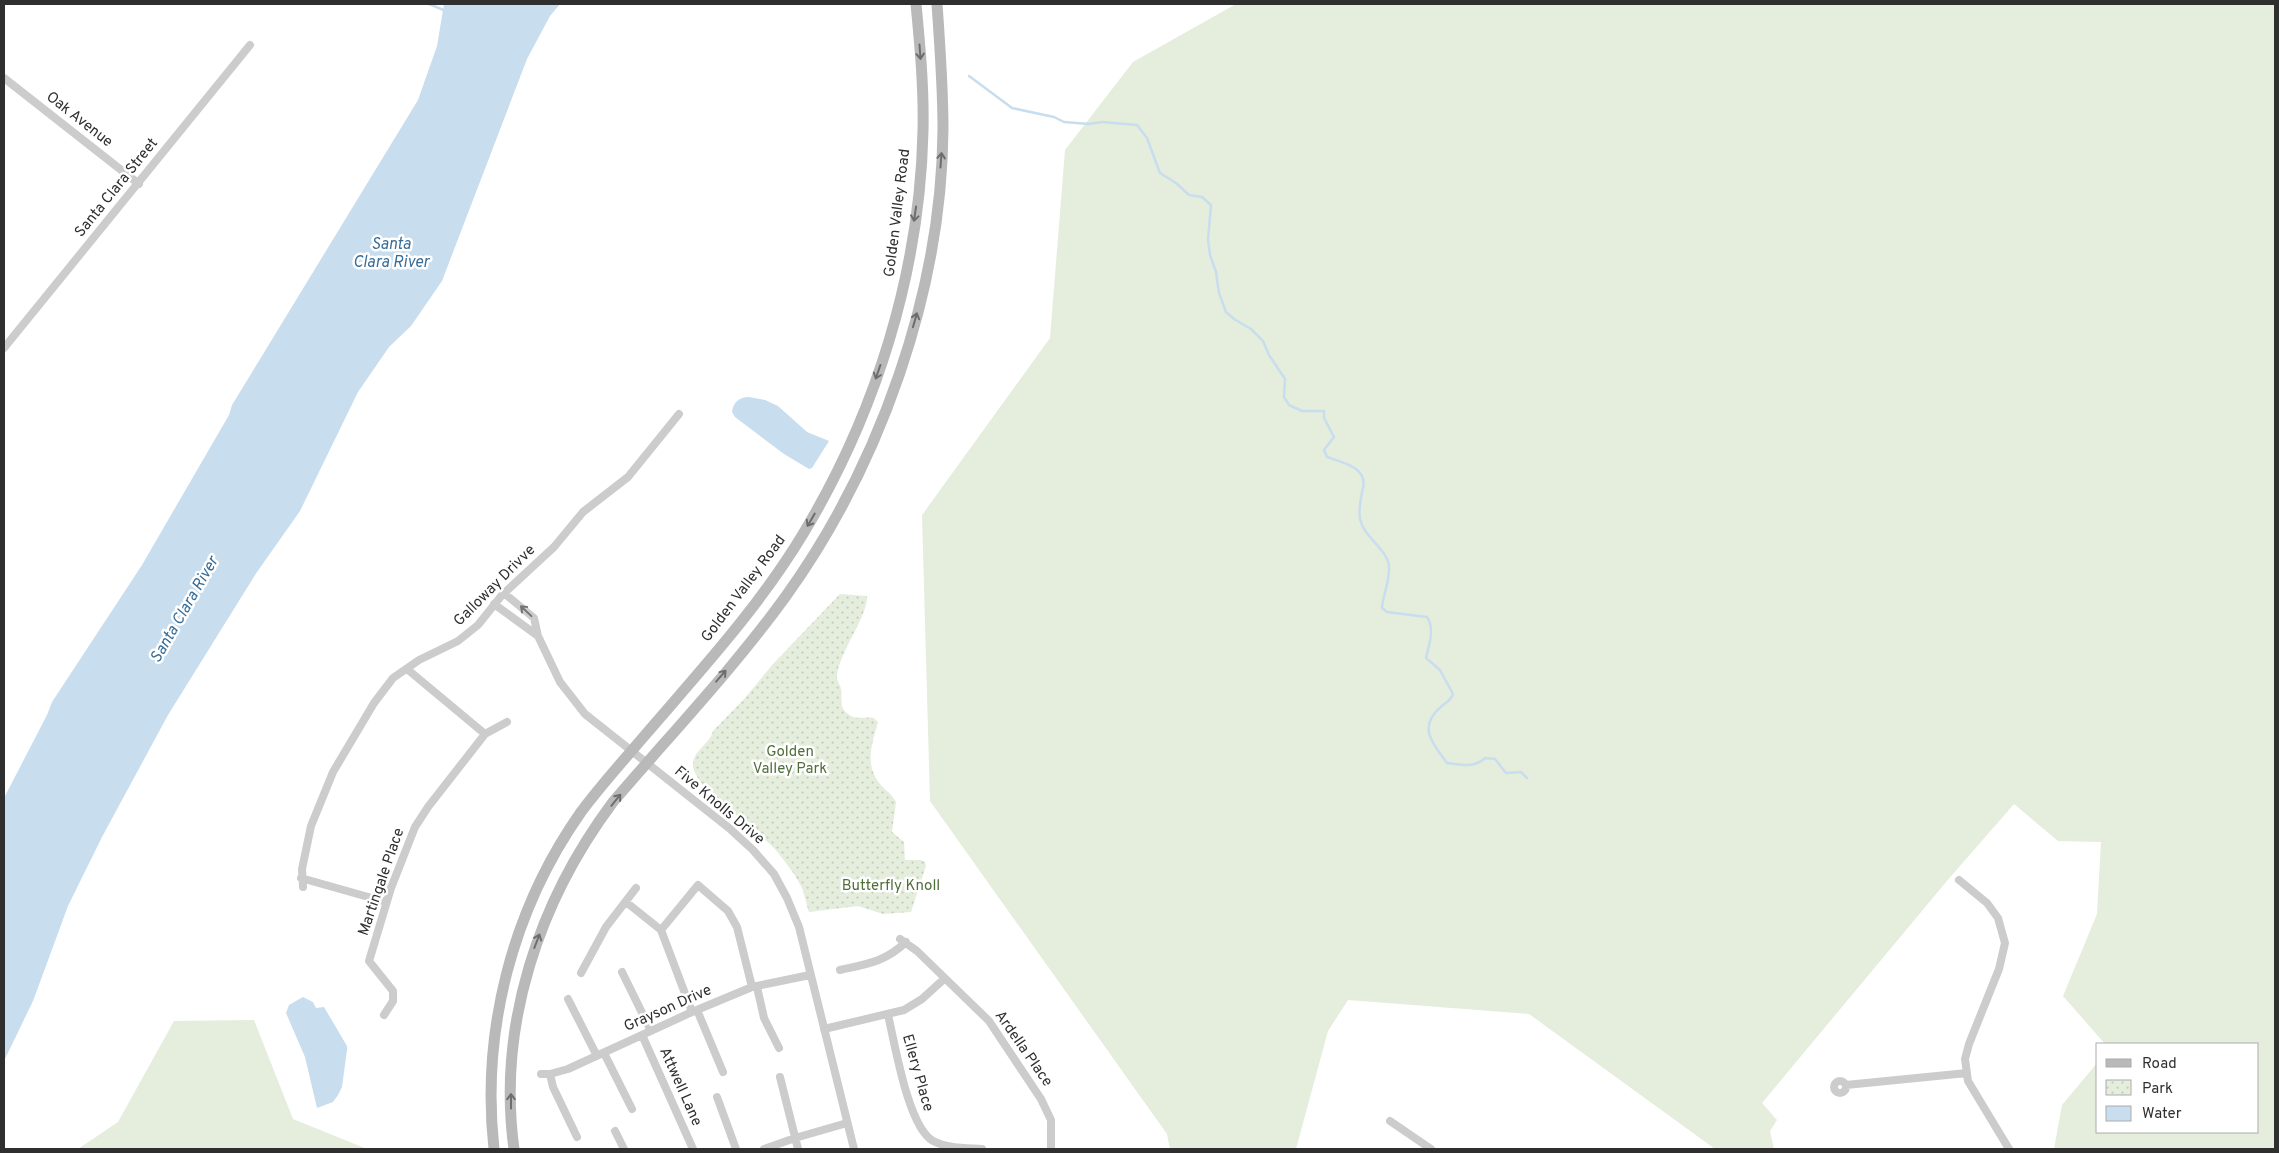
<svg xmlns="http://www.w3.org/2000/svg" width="2279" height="1153" viewBox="0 0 2279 1153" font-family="Overpass,sans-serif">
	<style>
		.grass { fill: #e5eddd }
		.park { fill: url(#park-dots) }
		.water { fill: #c8ddee }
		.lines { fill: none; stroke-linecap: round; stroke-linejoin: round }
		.stream { stroke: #c8ddee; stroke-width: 2.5 }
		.minor { stroke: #ccc; stroke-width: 8 }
		.secondary { stroke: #b9b9b9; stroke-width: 11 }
		.oneway { stroke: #6d6d6d }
		.oneway2 { stroke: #767676 }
		.labels { text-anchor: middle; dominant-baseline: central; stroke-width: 5; stroke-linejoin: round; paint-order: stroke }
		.street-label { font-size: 15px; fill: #2f2f2f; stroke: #fff }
		.park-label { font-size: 15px; fill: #506e3a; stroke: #fff }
		.water-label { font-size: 16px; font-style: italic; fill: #386d97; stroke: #fff }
	</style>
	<defs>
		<pattern id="park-dots" width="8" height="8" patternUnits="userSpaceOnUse" patternTransform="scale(1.25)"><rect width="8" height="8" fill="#e5eddd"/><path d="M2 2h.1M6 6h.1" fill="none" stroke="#c5ccbe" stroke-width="1.8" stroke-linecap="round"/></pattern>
	</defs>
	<rect width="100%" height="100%" fill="#fff"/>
	<path class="grass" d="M1236,4H2275V1149H2054L2062,1105L2098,1062V1132H2258V1044H2105L2063,996L2097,914L2101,842L2058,841L2014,804L1946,882L1762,1103L1777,1120L1770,1131L1774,1149H1715L1529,1014L1348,1000L1328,1031L1296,1149H1170L1167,1134L930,801L922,515L1050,338L1065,150L1133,62Z
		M254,1020L293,1119L367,1149H78L118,1122L174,1021Z"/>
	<path class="park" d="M840,594L867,596C868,616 840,651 837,675C836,680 840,684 841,689C843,700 837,708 851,716C859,720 866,716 874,718L878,722C872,744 864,764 880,784C885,790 892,794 896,802L892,832L904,842L905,860H921L925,862L926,866L911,912L883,914L858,906L809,912C806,904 805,894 801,886C795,874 784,860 775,849C757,829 695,790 693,766C692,751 710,744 713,731L745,698L773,664Z"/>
	<path class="water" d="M444,4H560L550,16L527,59L442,281L411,326L389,347L358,392L300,511L257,572L168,715L102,837L68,906L33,1001L4,1061V798L47,715L52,702L142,565L229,415L232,405L418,100L437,46Z
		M749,397L765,400L778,406L807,432L829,441L812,468L809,469L784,454L735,417L732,412C733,402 740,397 749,397Z
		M303,997L313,1002L316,1008L324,1007L347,1046V1050L342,1087L338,1095L333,1102L317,1108L305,1057L286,1013L289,1005Z"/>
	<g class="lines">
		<path class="stream" d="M429,4L446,11
			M969,76L1012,108L1054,117L1064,122L1089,124L1102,122L1137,125L1147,138L1160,173L1176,183L1189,195L1202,197L1211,205L1208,240L1210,255L1216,272L1219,293L1226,312L1234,319L1251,329L1263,341L1269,355L1285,379L1284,397L1289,405L1302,411H1324V418L1334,437L1324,450L1327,457C1341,462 1368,467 1363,488C1361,498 1358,509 1360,519C1364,538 1388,549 1389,567C1390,581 1383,594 1382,608L1387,612L1427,617C1435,629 1429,645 1426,658L1440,670L1453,694C1451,700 1448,701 1443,705C1417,726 1431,741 1447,763C1460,765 1475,768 1485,758L1495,759L1506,773L1521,772L1527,778"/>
		<path class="minor" d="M4,78L139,184
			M4,348L250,45
			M504,593L534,618L538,636L560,682L585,714L729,828L753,850L774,874L787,898L799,927L854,1149
			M494,604L538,636
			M407,669L485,734
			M301,878L386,902
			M1959,880L1987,903L1998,918L2005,943L1999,969L1969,1044L1965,1059L1968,1081L2009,1149
			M303,887L302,869L311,826L333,772L374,703L393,678L419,660L458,641L478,625L502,595L554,547L583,512L628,477L679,414
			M626,902L661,930
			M661,930L698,885L728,911L737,927L752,987
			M661,930L692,1012
			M900,939L917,951L989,1021L1041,1099L1051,1120V1149
			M840,970C867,964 885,962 906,942
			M622,972L651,1031
			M581,973L606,927L636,888
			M757,987L764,1018L779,1048
			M568,999L597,1056
			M697,1010L723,1072
			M384,1015L393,1001V991L369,961L391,888L415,827L428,807L485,734L507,722
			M888,1015C895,1044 908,1127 933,1141C949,1149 966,1148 982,1149
			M824,1029L904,1010L922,999L944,979
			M642,1035L693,1149
			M604,1053L632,1109
			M541,1074H550L568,1069L692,1012L752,987L810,975
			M550,1074L553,1087L577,1137
			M780,1077L798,1149
			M1834 1087a6 6 0 1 1 12 0a6 6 0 1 1-12 0Z
			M1846,1085L1967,1073
			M717,1097L736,1149
			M1390,1121L1431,1149
			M615,1131L624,1149
			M764,1149L795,1138L847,1123"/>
		<path class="secondary" d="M494,1149C481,1031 512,910 581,812C601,785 624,760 646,734C701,670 759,607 803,534C876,413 920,272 923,131C924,88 920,46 916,4
			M514,1149C497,1025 539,901 613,802C671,734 734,668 786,596C880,465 942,291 943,129C943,87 940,46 937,4"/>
	</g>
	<defs><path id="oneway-shaft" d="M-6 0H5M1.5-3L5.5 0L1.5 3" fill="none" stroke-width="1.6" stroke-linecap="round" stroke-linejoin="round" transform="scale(1.25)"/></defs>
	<g class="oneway">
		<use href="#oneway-shaft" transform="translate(920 52) rotate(86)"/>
		<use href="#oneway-shaft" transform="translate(941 160) rotate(-86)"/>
		<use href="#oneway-shaft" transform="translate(915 214) rotate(98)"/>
		<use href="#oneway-shaft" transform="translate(915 320) rotate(-74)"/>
		<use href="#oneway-shaft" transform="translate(878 372) rotate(109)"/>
		<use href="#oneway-shaft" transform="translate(811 520) rotate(120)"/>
		<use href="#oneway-shaft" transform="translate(721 676) rotate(-49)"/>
		<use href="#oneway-shaft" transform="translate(616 800) rotate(-51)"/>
		<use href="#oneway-shaft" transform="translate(537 941) rotate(-69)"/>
		<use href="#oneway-shaft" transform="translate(511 1101) rotate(-90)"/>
	</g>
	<use class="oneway2" href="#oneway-shaft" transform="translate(526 611) rotate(-137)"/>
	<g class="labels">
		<g class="street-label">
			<text transform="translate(79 120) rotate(38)">Oak Avenue</text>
			<text transform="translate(117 188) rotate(-51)">Santa Clara Street</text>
			<text transform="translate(898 213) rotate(-83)">Golden Valley Road</text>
			<text transform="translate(495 586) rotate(-45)">Galloway Drivve</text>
			<text transform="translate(744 589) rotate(-53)">Golden Valley Road</text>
			<text transform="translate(719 806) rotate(40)">Five Knolls Drive</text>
			<text transform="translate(382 882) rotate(-71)">Martingale Place</text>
			<text transform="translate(668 1009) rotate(-24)">Grayson Drive</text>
			<text transform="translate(1023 1049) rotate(55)">Ardella Place</text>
			<text transform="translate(917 1073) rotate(74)">Ellery Place</text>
			<text transform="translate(680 1087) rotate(66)">Attwell Lane</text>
		</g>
		<g class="park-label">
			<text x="790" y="752">Golden<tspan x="790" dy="17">Valley Park</tspan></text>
			<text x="891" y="886">Butterfly Knoll</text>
		</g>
		<g class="water-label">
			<text x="391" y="245">Santa<tspan x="391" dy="18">Clara River</tspan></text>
			<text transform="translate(185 610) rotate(-60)">Santa Clara River</text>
		</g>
	</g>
	<rect width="2279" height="1153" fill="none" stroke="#2f2f2f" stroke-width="10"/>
	<rect x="2096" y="1043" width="162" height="90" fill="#ffffff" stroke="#acacac"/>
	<rect x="2106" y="1059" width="25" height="8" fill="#b9b9b9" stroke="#acacac"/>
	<text x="2142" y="1068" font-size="15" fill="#2f2f2f">Road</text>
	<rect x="2106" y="1080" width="25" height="15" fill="url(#park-dots)" stroke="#acacac"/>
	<text x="2142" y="1093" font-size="15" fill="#2f2f2f">Park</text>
	<rect x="2106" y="1106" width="25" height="15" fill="#c8ddee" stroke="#acacac"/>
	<text x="2142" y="1118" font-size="15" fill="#2f2f2f">Water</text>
</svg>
